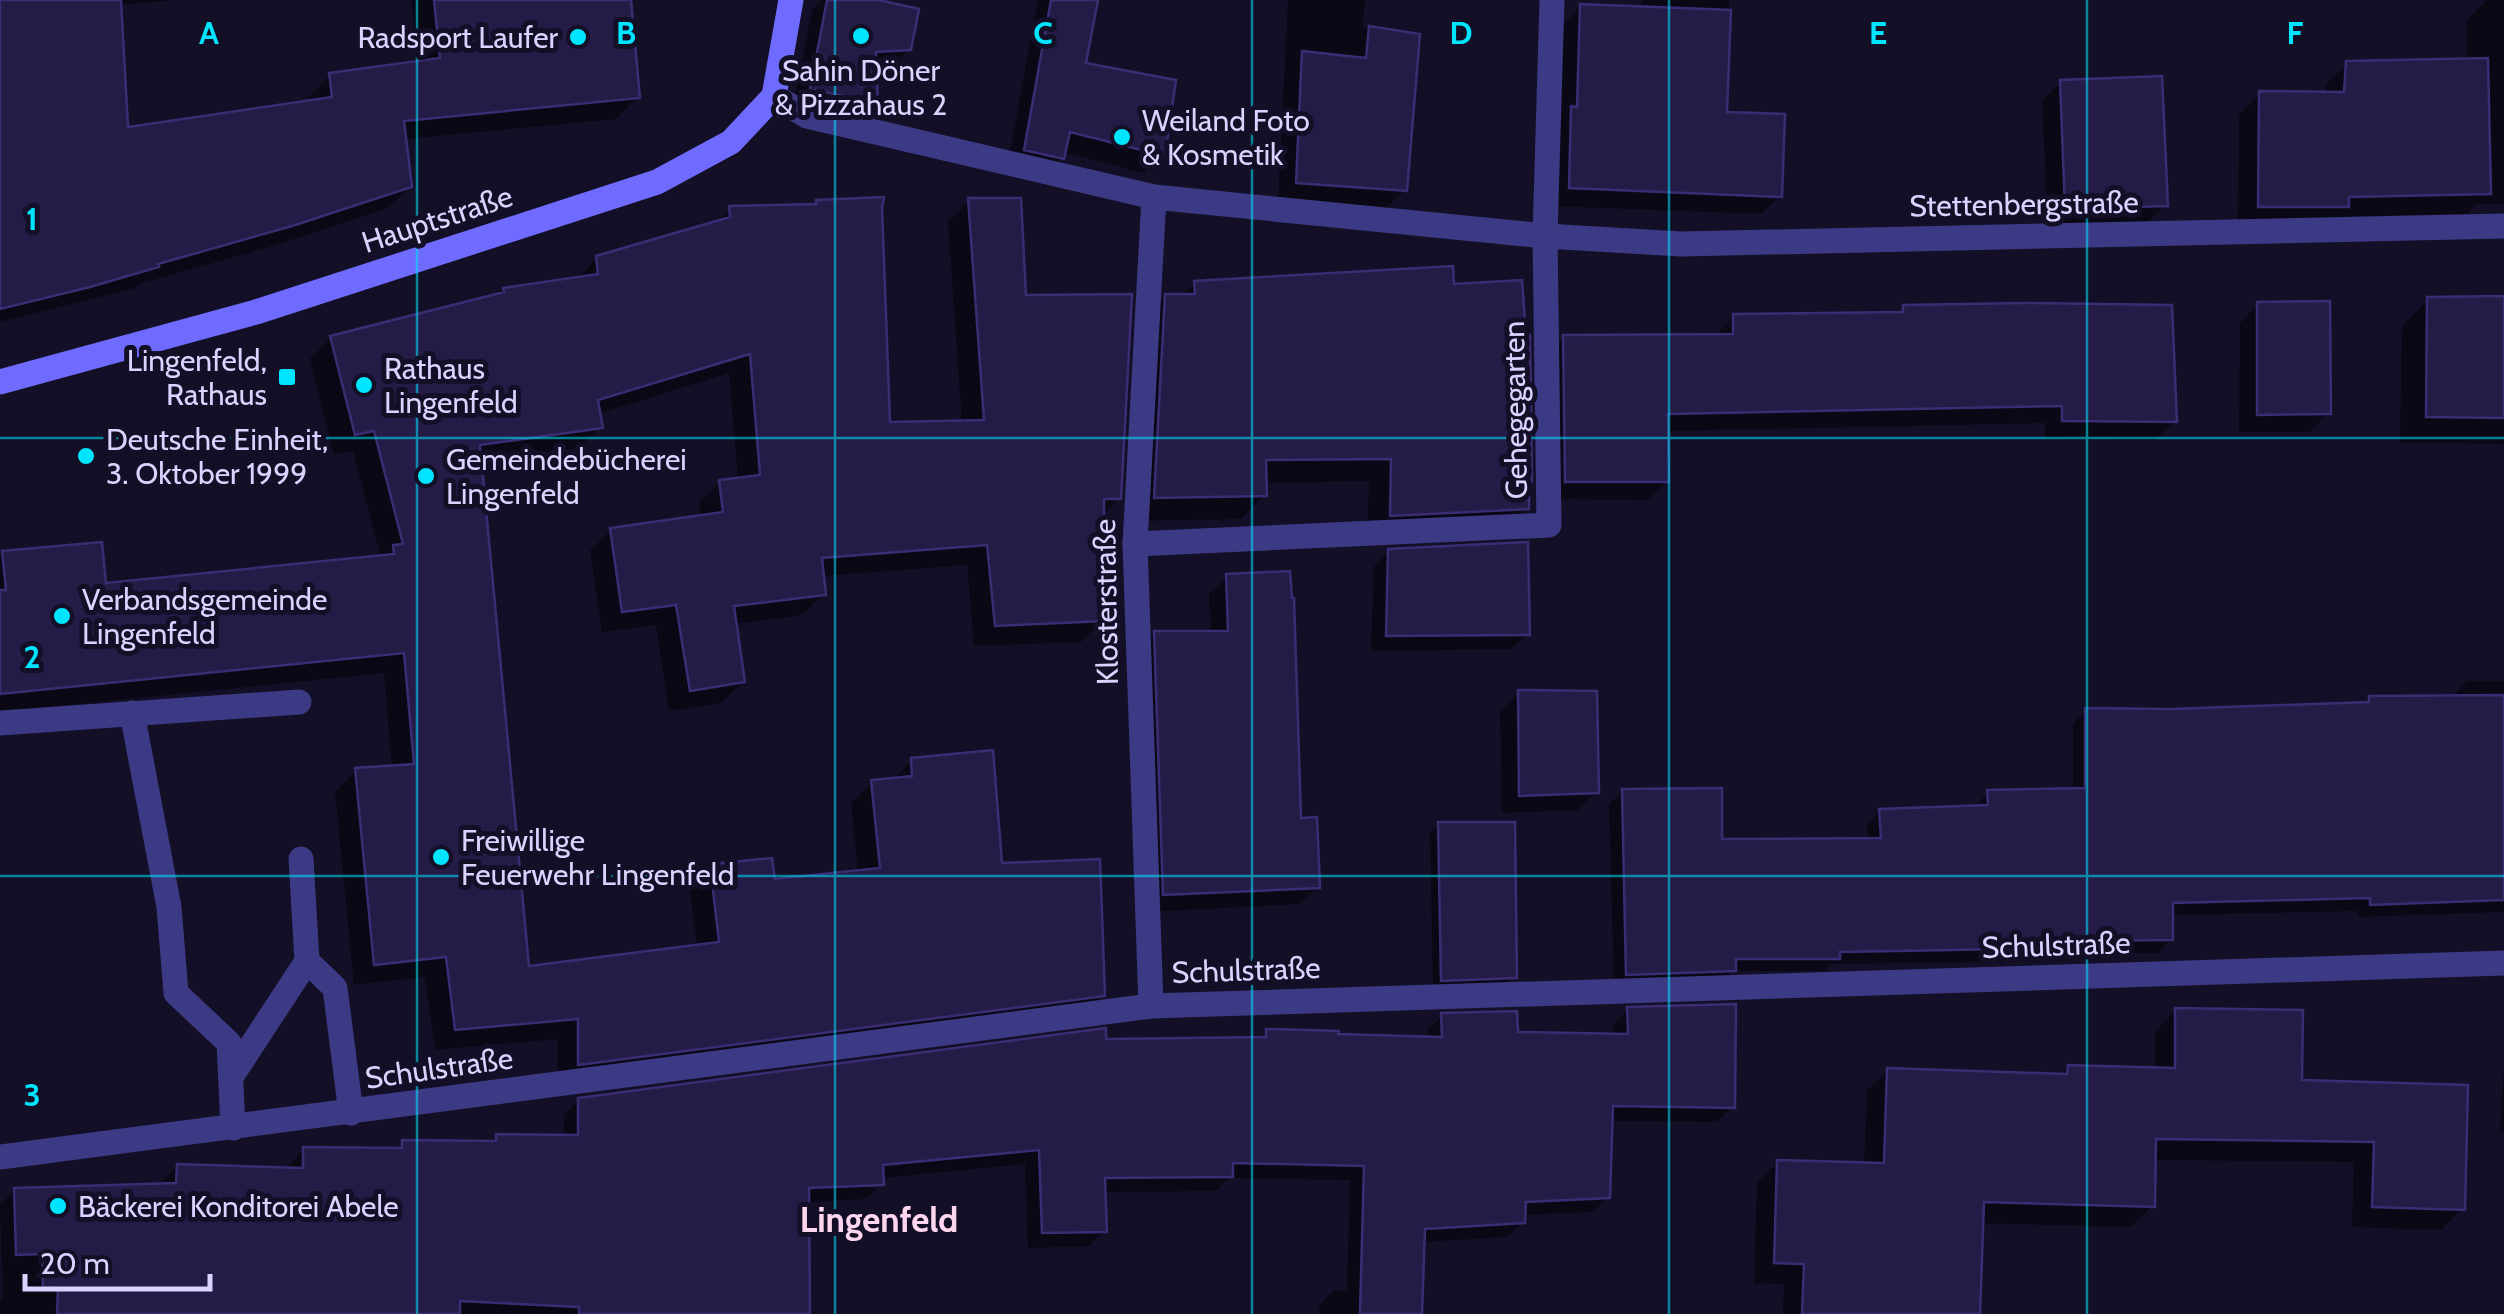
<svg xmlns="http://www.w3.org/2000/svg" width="2504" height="1314" viewBox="0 0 2504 1314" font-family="Cabin,sans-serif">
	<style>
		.shadow { fill: #0007 }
		.building { fill: #241b47; stroke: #3b2d73; stroke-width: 2.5 }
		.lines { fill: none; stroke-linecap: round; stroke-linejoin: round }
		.lane { stroke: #3d3a85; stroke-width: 25 }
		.street { stroke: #3d3a85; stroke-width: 25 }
		.secondary { stroke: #6f6bff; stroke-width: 25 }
		.grid { fill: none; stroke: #00e5ff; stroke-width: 2.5; stroke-opacity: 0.55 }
		.poi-dot { fill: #00e5ff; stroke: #130f26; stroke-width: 4 }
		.labels { text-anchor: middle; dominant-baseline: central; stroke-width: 10; stroke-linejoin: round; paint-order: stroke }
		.poi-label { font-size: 30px; fill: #d9d4ff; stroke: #130f26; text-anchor: start }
		.street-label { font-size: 30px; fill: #d9d4ff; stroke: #130f26 }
		.quarter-label { font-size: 35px; font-weight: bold; fill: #ffd6f0; stroke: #130f26 }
		.grid-label { font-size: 32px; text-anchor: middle; font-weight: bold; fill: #00e5ff; stroke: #130f26; stroke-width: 10; stroke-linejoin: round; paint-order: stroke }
	</style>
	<rect width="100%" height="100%" fill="#130f26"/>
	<path class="shadow" d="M0,0H177L119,5L126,130L310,103L309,97L330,76L418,64L411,0H628L638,97L616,119L404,139L410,187L388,208L269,247L139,284L135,288L0,322Z
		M822,0H867L909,49L890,67L874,68L875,102L857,120L793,107L812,10Z
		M1038,0H1095L1083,65L1162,155L1144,173L1063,152L1062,158L1044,176L1007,168Z
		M1288,0H1365L1362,27L1417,36L1404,190L1386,208L1278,201Z
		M1642,0H1729L1725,114L1780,196L1761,214L1552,206L1563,25L1581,6L1641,9Z
		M2487,0H2504V204H2477L2468,214L2336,217L2326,227L2238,226L2239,114L2260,94L2326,95V84L2347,64L2466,61L2467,20Z
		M2061,82L2165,205L2147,223L2048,227L2042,101Z
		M969,201L1024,297L1119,498L1102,515L1103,620L1081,642L974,646L967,565L822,576L823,594L802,615L734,624L743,682L721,703L669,711L656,625L602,632L590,551L611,530L701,517L699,503L720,482L738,480L729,373L598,414L600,427L579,448L479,462L527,969L697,947L690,888L711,867L773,882L858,873L851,803L873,782L892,780L913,760L1102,995L1081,1016L558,1085V1039L435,1050L425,977L354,985L335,792L356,771L392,768L384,673L0,712V557L3,553L104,586L381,558L353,451L334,455L310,359L331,338L498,296L504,290L576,280L597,258L714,224L730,209L812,207L817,202L887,424L962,423L948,222Z
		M1195,283L1452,287L1526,484V508L1503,532L1367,539L1369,481L1264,483L1265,495L1241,519L1131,521L1142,320L1166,297L1181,296Z
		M2504,298V444L2400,442L2402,326L2428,300Z
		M2258,304L2328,413L2310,432H2239L2240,323Z
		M1904,307L2175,421L2156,440L2045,439V423L1666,431L1667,481L1648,500L1547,499L1545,356L1564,337L1716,335L1734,316L1897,315Z
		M1389,551L1527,634L1511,649L1371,651L1374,567Z
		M1227,577L1318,887L1300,904L1147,912L1138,651L1155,633H1211L1209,594Z
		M2467,681H2504V912L2358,917L2357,911L2171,915V939L2158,953H2054L2046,961L1831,964L1824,971H1733L1720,983L1614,987L1609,804L1623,791L1720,841H1868L1867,824L1880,811L1975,806L1988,793L2073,791V724L2086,710L2170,712L2363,705L2370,698H2454V695Z
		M1519,693L1596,792L1578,810L1502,813L1500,711Z
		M1439,824L1514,977L1505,986L1433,988L1430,833Z
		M1628,1010L1732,1107L1717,1122L1610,1121L1608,1197L1593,1212L1523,1215V1222L1507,1237L1422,1242L1419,1314H1319V1306L1334,1290L1347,1291L1350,1180L1229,1178L1216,1191L1103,1192L1104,1231L1089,1246L1028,1248L1025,1164L881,1178V1184L866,1199L807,1202L808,1314H0V1300H3L0,1205L15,1190L162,1186V1181L178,1166L289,1170V1165L304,1150L395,1151L403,1143H491L497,1136L564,1137V1115L579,1100L1104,1041L1259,1040L1267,1032L1427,1039V1031L1442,1016L1515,1035L1613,1036V1025Z
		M2176,1010L2300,1082L2462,1209L2441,1230L2352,1227L2354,1162L2153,1160L2152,1206L2131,1227L1980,1223L1977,1314H1783L1784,1284L1754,1283L1757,1183L1778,1162L1864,1165L1867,1091L1888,1070L2060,1076L2069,1067L2155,1070V1032Z
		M2504,1069V1132H2500Z"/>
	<path class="building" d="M0,0H121L128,127L332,97L329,73L440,58L434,0H631L640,98L404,121L412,187L292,226L158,264L159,267L90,287L0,309Z
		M827,0H879L919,9L911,50L876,52L878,103L810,89Z
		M1051,0H1098L1086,63L1176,80L1165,156L1070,132L1064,159L1024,150Z
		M1580,4L1731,10L1727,112L1785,114L1782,197L1569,188L1571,106L1577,107Z
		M1369,26L1420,34L1407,191L1296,183L1302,51L1366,58Z
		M2488,58L2491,194L2349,197V207H2258L2259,91L2344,92L2346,61Z
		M2162,76L2168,206L2065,209L2060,80Z
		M884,197L882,208L890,422L984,420L968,198H1021L1026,295L1132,294L1121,499H1104L1105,621L995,626L987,545L822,558L826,595L734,606L745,682L690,691L676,605L622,612L610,528L723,512L719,480L760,475L750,354L598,400L603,428L480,445L529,966L719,942L710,864L772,858L775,879L880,868L871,780L912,776L911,758L993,750L1002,863L1100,859L1105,996L578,1065V1019L455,1030L446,957L374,965L355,768L414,764L404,653L0,694V590H6L2,551L102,542L106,583L394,554L393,545L403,544L374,431L355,435L330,336L504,292L503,288L598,274L596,256L730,217L729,206L816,204V200Z
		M1453,266L1454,284L1522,280L1526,335H1530L1532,482H1529V509L1390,516L1391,459L1266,460L1267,496L1154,498L1165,294H1195L1194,281Z
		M2504,296V418L2426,417L2427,297Z
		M2330,301L2331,414L2257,415V302Z
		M2025,303L2172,305L2177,422L2062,421V406L1668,414L1669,482H1565L1563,335L1733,334V314L1903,312V305Z
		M1528,542L1530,635L1386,636L1388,549Z
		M1290,571L1292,598H1294L1301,818L1317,817L1320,888L1163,895L1154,631H1228L1226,574Z
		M1518,690L1597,691L1599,793L1519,796Z
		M2504,695V900L2370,905V898L2173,903V940L2062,941V948L1840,952V959H1736V971L1626,975L1622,789L1722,788V839L1881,838L1879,809L1988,805L1987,790L2085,788V708L2170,709L2369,702V696Z
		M1438,822H1515L1517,978L1441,981Z
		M1736,1004L1735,1108L1613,1106L1610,1198L1526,1202L1525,1223L1425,1229L1422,1314H1360L1364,1166L1233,1163V1177L1105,1178L1107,1232L1042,1233L1039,1150L883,1165L884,1185L809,1188L810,1314H579V1307L460,1301V1314H57L58,1288H43L42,1254L16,1255L14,1188L176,1183L177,1164L303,1168V1147L402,1148V1140L496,1141V1134L578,1135V1098L1106,1028V1039L1266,1037V1029L1339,1031L1338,1034L1442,1037L1441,1013L1517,1011L1518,1032L1628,1034L1627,1007Z
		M2175,1008L2303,1010L2302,1080L2468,1085L2465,1210L2372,1207L2374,1142L2156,1139L2155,1207L1984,1202L1980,1314H1802L1804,1264L1774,1263L1777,1160L1884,1163L1887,1068L2067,1074L2068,1065L2175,1068Z"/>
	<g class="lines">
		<path class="lane" d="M1135,544L1549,525L1545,236L1552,0
			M132,713L169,907L176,993L229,1043L233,1128
			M0,723L299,702
			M307,961L335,988L351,1113
			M231,1077L307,961L301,859"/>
		<path class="street" d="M774,96L807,116L1154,197L1545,236L1681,244L2504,226
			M1151,1006L1135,544L1154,197
			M0,1157L1151,1006L2504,963"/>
		<path class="secondary" d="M0,382L256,312L657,182L731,142L774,96L791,0"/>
	</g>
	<path class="grid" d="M417,0V1314M835,0V1314M1252,0V1314M1669,0V1314M2087,0V1314M0,438H2504M0,876H2504"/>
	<g class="poi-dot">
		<circle cx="861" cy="36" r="10"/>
		<circle cx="578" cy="37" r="10"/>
		<circle cx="1122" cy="137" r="10"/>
		<rect x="277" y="367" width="20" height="20" rx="5"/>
		<circle cx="364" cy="385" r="10"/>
		<circle cx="86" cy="456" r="10"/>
		<circle cx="426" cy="476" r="10"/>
		<circle cx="62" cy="616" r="10"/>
		<circle cx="441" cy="857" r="10"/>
		<circle cx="58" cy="1206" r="10"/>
	</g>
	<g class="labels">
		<g class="poi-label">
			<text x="558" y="37" text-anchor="end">Radsport Laufer</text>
			<text x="861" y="70" text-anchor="middle">Sahin Döner<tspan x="861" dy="34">&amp; Pizzahaus 2</tspan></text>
			<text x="1142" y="120">Weiland Foto<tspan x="1142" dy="34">&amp; Kosmetik</tspan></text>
			<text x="267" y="360" text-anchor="end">Lingenfeld,<tspan x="267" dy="34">Rathaus</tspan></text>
			<text x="384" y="368">Rathaus<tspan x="384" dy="34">Lingenfeld</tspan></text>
			<text x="106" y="439">Deutsche Einheit,<tspan x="106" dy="34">3. Oktober 1999</tspan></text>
			<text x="446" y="459">Gemeindebücherei<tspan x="446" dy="34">Lingenfeld</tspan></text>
			<text x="82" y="599">Verbandsgemeinde<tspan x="82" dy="34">Lingenfeld</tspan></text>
			<text x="461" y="840">Freiwillige<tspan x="461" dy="34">Feuerwehr Lingenfeld</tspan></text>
			<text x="78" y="1206">Bäckerei Konditorei Abele</text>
		</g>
		<g class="street-label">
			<text transform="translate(2024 204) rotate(-1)">Stettenbergstraße</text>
			<text transform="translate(437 219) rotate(-18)">Hauptstraße</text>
			<text transform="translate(1515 410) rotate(-91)">Gehegegarten</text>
			<text transform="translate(1106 602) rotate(-91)">Klosterstraße</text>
			<text transform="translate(2056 945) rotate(-2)">Schulstraße</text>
			<text transform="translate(1246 970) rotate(-2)">Schulstraße</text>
			<text transform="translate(439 1068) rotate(-8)">Schulstraße</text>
		</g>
		<g class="quarter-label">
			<text x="879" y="1219">Lingenfeld</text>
		</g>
	</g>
	<g class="grid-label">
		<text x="209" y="44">A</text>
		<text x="626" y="44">B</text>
		<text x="1043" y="44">C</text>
		<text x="1461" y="44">D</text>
		<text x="1878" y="44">E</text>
		<text x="2295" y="44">F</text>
		<text x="32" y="230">1</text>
		<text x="32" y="668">2</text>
		<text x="32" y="1106">3</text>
	</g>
	<path d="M25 1274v15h185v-15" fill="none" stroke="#d9d4ff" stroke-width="5"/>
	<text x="40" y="1274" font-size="30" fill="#d9d4ff" stroke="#130f26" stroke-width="8" paint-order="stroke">20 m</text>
</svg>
